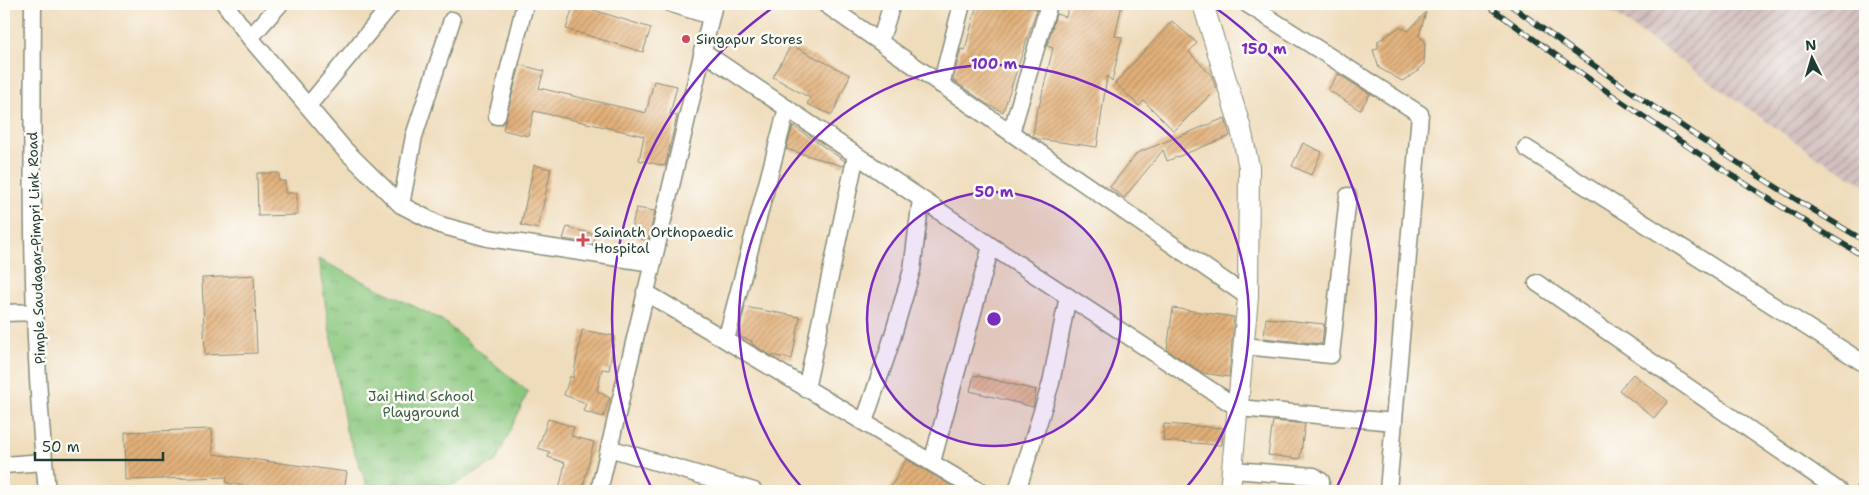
<svg xmlns="http://www.w3.org/2000/svg" width="1869" height="495" viewBox="0 0 1869 495" font-family="'Shantell Sans',sans-serif">
	<style>
		.industrial { fill: url(#industrial-furrows) }
		.grass { fill: url(#grass-tufts); stroke: #548259 }
		.building { fill: url(#building-hatch) }
		.lines { fill: none; stroke-linecap: round; stroke-linejoin: round }
		.minor-casing { stroke: #878c78; stroke-width: 19 }
		.tertiary-casing { stroke: #878c78; stroke-width: 22 }
		.minor { stroke: #fff; stroke-width: 16 }
		.tertiary { stroke: #fff; stroke-width: 20 }
		.rail-casing { stroke: #1f3d34; stroke-width: 5.5 }
		.rail { stroke: #fdfcf7; stroke-width: 4; stroke-dasharray: 11; stroke-linecap: butt }
		.ring { fill: none; stroke: #7b2cbf; stroke-width: 2.5 }
		.poi-dot { fill: #d1495b; stroke: #fdfcf7; stroke-width: 2 }
		.labels { text-anchor: middle; dominant-baseline: central; stroke-width: 5; stroke-linejoin: round; paint-order: stroke }
		.poi-label { font-size: 14px; fill: #1f3d34; stroke: #fdfcf7; text-anchor: start }
		.street-label { font-size: 14px; fill: #1f3d34; stroke: #fdfcf7 }
		.park-label { font-size: 14px; fill: #3a6046; stroke: #fdfcf7 }
		.centre { fill: #7b2cbf; stroke: #fdfcf7; stroke-width: 2.5 }
		.ring-label { font-size: 15px; text-anchor: middle; font-weight: bold; fill: #7b2cbf; stroke: #fdfcf7; stroke-width: 5; stroke-linejoin: round; paint-order: stroke }
	</style>
	<defs>
		<pattern id="industrial-furrows" width="10" height="10" patternUnits="userSpaceOnUse" patternTransform="scale(1.25)"><rect width="10" height="10" fill="#d1bfbe"/><path d="M-1 1l2-2M0 10L10 0M9 11l2-2" fill="none" stroke="#a99c9b"/></pattern>
		<pattern id="grass-tufts" width="24" height="20" patternUnits="userSpaceOnUse" patternTransform="scale(1.25)"><rect width="24" height="20" fill="#8ac77e"/><path d="M3 7l-1-3M5 7V3M7 7l1-3M15 17l-1-3M17 17v-4M19 17l1-3" fill="none" stroke="#70a368"/></pattern>
		<pattern id="building-hatch" width="6" height="6" patternUnits="userSpaceOnUse" patternTransform="scale(1.25)"><rect width="6" height="6" fill="#e2b079"/><path d="M-1 1l2-2M0 6l6-6M5 7l2-2" fill="none" stroke="#b79064"/></pattern>
	</defs>
	<rect width="100%" height="100%" fill="#fdfcf7"/>
	<filter id="ink" filterUnits="userSpaceOnUse"><feTurbulence type="fractalNoise" baseFrequency=".02" numOctaves="2"/><feDisplacementMap in="SourceGraphic" scale="10" xChannelSelector="R" yChannelSelector="G"/><feConvolveMatrix kernelMatrix="1 2 1 2 8 2 1 2 1" color-interpolation-filters="sRGB"/></filter>
	<filter id="wash" filterUnits="userSpaceOnUse"><feTurbulence type="fractalNoise" baseFrequency=".0096" numOctaves="4" result="noise"/><feDisplacementMap in="SourceGraphic" scale="20" xChannelSelector="R" yChannelSelector="G"/><feGaussianBlur stdDeviation="1.12" result="paint"/><feColorMatrix in="noise" values="0 0 0 0 0 0 0 0 0 0 0 0 0 0 0 0 0 1.4 0 .05"/><feComposite in="paint" operator="in"/></filter>
	<g filter="url(#wash)">
		<rect width="100%" height="100%" fill="#efdcbb"/>
		<path class="industrial" d="M1600,4H1865V185L1814,155Z"/>
		<path class="grass" d="M318,259L442,320L528,392L496,461L450,487L417,482L416,491H365L366,482L346,430Z"/>
		<g id="blocks">
			<path class="building" d="M574,4L651,28L643,52L566,29Z
				M977,4H1017L1037,9L1003,112L987,104L953,80L961,49L965,50Z
				M1069,4H1122L1115,36L1122,37L1112,81L1107,76L1097,147L1038,139L1033,136L1037,107H1039L1053,48L1047,46L1056,14L1066,17Z
				M1426,12L1419,36L1425,41L1424,64L1417,70L1419,71L1402,81L1379,68L1373,50L1378,49V41L1400,27L1408,31Z
				M1172,21L1197,43L1189,52L1212,76L1216,89L1174,131L1144,101L1139,106L1115,83Z
				M791,45L850,75L832,115L807,104L810,98L773,77Z
				M520,65L544,71L539,88L646,113L654,81L677,86L670,114L677,116L665,166L639,160L644,136L534,111L528,136L503,130Z
				M1338,74L1370,94L1360,110L1328,90Z
				M1225,118L1230,136L1167,161L1163,150L1124,198L1110,187L1137,153Z
				M793,126L845,161L843,166L786,149Z
				M1303,143L1322,152L1311,175L1292,166Z
				M534,165L551,169L538,229L521,225Z
				M257,173H279V181H285V193H297V215L258,216Z
				M636,208L655,211L648,241L630,235Z
				M567,227L596,235L593,244L563,239Z
				M254,275L257,353L205,355L202,278Z
				M745,307L800,317L792,359L770,355L752,344V341L738,336Z
				M1173,308L1234,317L1229,377L1203,373L1167,350Z
				M1266,318L1324,324L1322,344L1264,338Z
				M582,330L615,336L609,370L602,369L597,391L610,398L603,417L583,411L586,403L564,395L570,376L573,378Z
				M1633,374L1668,401L1654,418L1619,390Z
				M974,375L1036,390L1033,407L970,391Z
				M548,419L574,427L571,436L594,442L582,491L559,490L565,463L548,457L550,452L538,448Z
				M1273,421L1305,424L1300,459L1268,455Z
				M1164,424L1223,428L1222,445L1163,441Z
				M212,429L213,454L347,472L344,491H277L226,483L227,477L126,480L125,432Z
				M906,459L960,491H889Z"/>
		</g>
	</g>
	<g filter="url(#ink)">
		<use href="#blocks" fill-opacity="0" stroke="#878c78" stroke-width="1"/>
		<g class="lines">
			<g class="minor-casing">
				<path id="minor" d="M33,4C32,166 30,330 47,491
					M225,4L250,38L344,149L401,205L440,225L488,238L652,263
					M672,4L711,16
					M825,4L1248,297
					M1247,4L1420,114L1388,491
					M250,38L280,4
					M880,42L892,4
					M702,51L991,246L1238,408L1394,422
					M941,85L962,4
					M308,106L392,4
					M497,116L525,4
					M1011,133L1049,4
					M1526,148L1865,364
					M401,205L414,136L452,20
					M1537,283L1839,491
					M645,292L979,491
					M4,313L36,312
					M726,340L787,108
					M1244,346L1331,355L1348,196
					M806,389L856,155
					M864,422L888,352L912,270L921,199
					M609,448L754,491
					M932,462L991,246
					M4,465L44,462
					M1232,470L1314,476L1321,481L1320,491
					M599,491L714,4
					M1017,491L1051,383L1068,296
					M1864,491L1865,489"/>
			</g>
			<g class="tertiary-casing">
				<path id="tertiary" d="M1203,4L1241,129L1249,167L1248,297L1230,491"/>
			</g>
			<use href="#minor" class="minor"/>
			<use href="#tertiary" class="tertiary"/>
			<g class="rail-casing">
				<path id="rail" d="M1486,4C1608,95 1733,180 1865,257
					M1509,4C1624,89 1742,169 1865,241"/>
			</g>
			<use href="#rail" class="rail"/>
		</g>
	</g>
	<circle cx="994" cy="319" r="127" fill="#7b2cbf" fill-opacity=".12"/>
	<g class="ring">
		<circle cx="994" cy="319" r="127"/>
		<path d="M804 490A255 255 0 1 1 1184 490"/>
		<path d="M652 489A382 382 0 0 1 778 4M1210 4A382 382 0 0 1 1336 489"/>
	</g>
	<g class="poi-dot">
		<circle cx="686" cy="39" r="5"/>
		<path d="M580.5 232.5h5v5h5v5h-5v5h-5v-5h-5v-5h5z"/>
	</g>
	<g class="labels">
		<g class="poi-label">
			<text x="696" y="39">Singapur Stores</text>
			<text x="594" y="232">Sainath Orthopaedic<tspan x="594" dy="16">Hospital</tspan></text>
		</g>
		<g class="street-label">
			<text transform="translate(36 248) rotate(-92)">Pimple Saudagar-Pimpri Link Road</text>
		</g>
		<g class="park-label">
			<text x="421" y="396">Jai Hind School<tspan x="421" dy="16">Playground</tspan></text>
		</g>
	</g>
	<circle cx="994" cy="319" r="8" class="centre"/>
	<g class="ring-label">
		<text x="1264" y="54">150 m</text>
		<text x="994" y="69">100 m</text>
		<text x="994" y="197">50 m</text>
	</g>
	<rect width="1869" height="495" fill="none" stroke="#fdfcf7" stroke-width="20"/>
	<g transform="translate(1812 58) rotate(355)" stroke="#fdfcf7" stroke-width="4" paint-order="stroke">
	<path d="M0-4L9 19L0 12L-9 19Z" fill="#1f3d34"/>
	<text y="-8" font-size="14" font-weight="bold" text-anchor="middle" fill="#1f3d34">N</text>
	</g>
	<path d="M35 452v8h128v-8" fill="none" stroke="#1f3d34" stroke-width="2.5"/>
	<text x="42" y="452" font-size="15" fill="#1f3d34" stroke="#fdfcf7" stroke-width="4" paint-order="stroke">50 m</text>
</svg>
